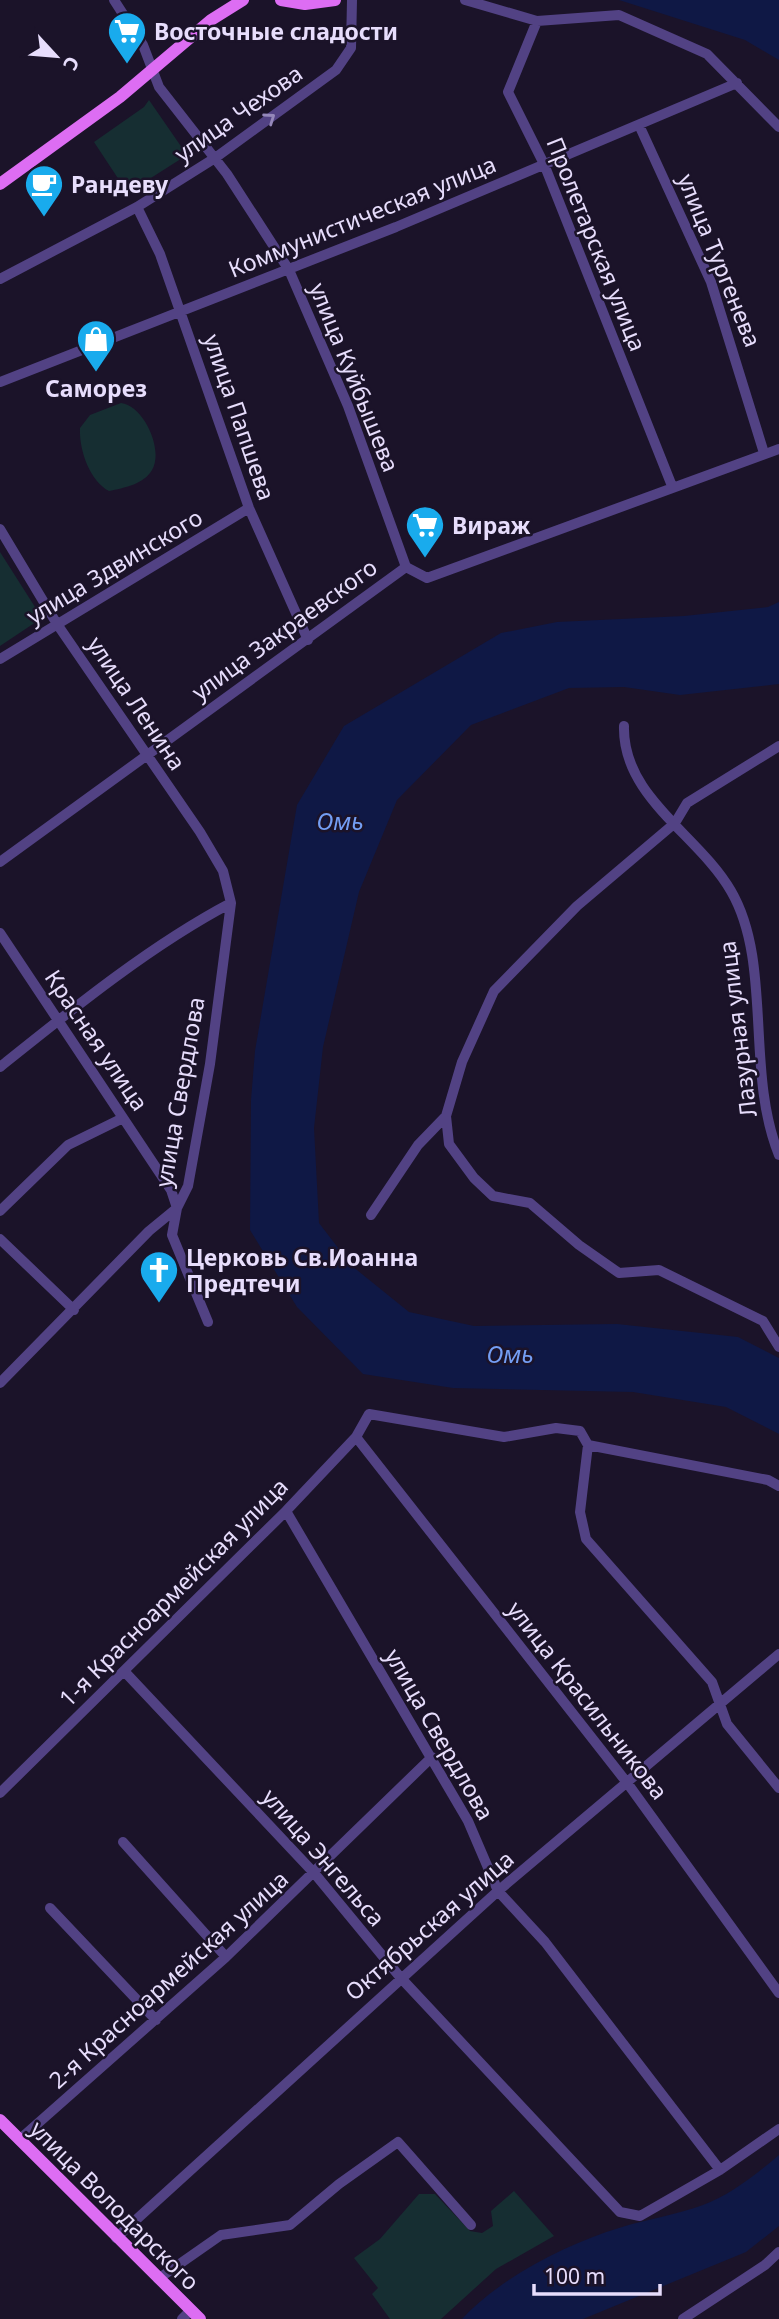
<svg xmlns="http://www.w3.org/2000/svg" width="779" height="2319" viewBox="0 0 779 2319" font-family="'Noto Sans',sans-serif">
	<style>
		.green { fill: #162e32 }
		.water { fill: #0f1845 }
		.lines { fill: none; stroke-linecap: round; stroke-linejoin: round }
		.minor { stroke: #524284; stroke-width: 10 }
		.major { stroke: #dd6df3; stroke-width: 12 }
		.oneway { stroke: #9588ba }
		.labels { text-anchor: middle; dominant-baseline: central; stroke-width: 5; stroke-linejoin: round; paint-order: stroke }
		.poi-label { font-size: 23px; font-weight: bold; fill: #e7ddfc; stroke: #1b1329; text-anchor: start }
		.street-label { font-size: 23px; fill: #e7ddfc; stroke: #1b1329 }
		.water-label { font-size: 24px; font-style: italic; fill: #749ef4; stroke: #1b1329 }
	</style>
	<rect width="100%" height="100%" fill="#1b1329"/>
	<path class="green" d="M149,100L187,155L132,190L125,189L94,142L144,107Z
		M121,403C144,406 164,450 152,470C144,484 124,488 109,491C89,480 79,449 80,428L90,415Z
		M0,552L42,618L0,646Z
		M514,2191L554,2236L496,2269L441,2319H390L372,2294L378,2288L354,2258L380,2239L419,2194H435L470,2231L482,2233L493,2226L491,2211Z"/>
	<path class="water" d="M619,0H779V60L745,40Z
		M779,602V684L680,695L624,687L569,688L471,725L397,800L359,892L323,1047L314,1128L319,1223L352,1266L409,1312L474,1326L617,1324L738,1337L779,1358V1434L726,1407L633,1392L453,1388L363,1374L297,1307L250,1230L251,1100L255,1051L297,805L344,726L501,633L557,622L684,616L768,607Z
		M779,2155V2226L746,2252L583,2319H462C500,2278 566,2244 619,2228C647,2219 676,2215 703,2205C730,2195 758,2173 779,2155Z"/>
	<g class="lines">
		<path class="minor" d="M114,0L143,45L159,87L227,174L289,270L348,406L406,567
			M465,0L537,21L619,15L707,54L779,127
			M537,21L508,92L544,164L672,486
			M639,125L711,282L764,453
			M137,207L160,254L249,508L308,640
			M0,279L137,207L215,158L336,70L351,48L352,0
			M0,382L396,227L737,83
			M0,529L57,624L200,832L223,871L231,903L210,1064L188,1186L177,1208L172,1235L208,1322
			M406,567L427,578L779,449
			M0,659L249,508
			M624,726C622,797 699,835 731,891C773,963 745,1072 779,1155
			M779,746L687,803L675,823L577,906L494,991L462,1062L446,1116L449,1144L474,1178L493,1196L530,1203L579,1245L619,1273L659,1270L763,1321L779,1347
			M0,862L406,567
			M0,933L171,1190L177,1208L149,1231L0,1383
			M0,1067C71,1010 151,945 231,903
			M0,1211L68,1145L123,1118
			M371,1215L418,1145L446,1116
			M0,1239L74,1310
			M356,1437L628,1784L779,1993
			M588,1445L580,1512L586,1539L712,1682L727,1724L779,1788
			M286,1511L468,1821L498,1891L545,1942L720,2170
			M124,1671L315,1874L400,1977L620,2212L640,2216L720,2170L779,2129
			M0,1793L286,1511L356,1437L369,1414L504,1437L556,1428L580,1431L588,1445L768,1480L779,1486
			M123,1842L226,1957
			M50,1908L156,2020
			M19,2140L226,1957L432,1757
			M116,2238L498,1891L779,1654
			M158,2279L221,2235L290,2225L339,2184L398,2142L471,2225
			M182,2319L191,2310
			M683,2319L765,2265L779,2252"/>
		<path class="major" d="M281,0L305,4L335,0
			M0,184L120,97L211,20L243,0
			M0,2120L200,2319"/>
	</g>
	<defs><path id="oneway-chevron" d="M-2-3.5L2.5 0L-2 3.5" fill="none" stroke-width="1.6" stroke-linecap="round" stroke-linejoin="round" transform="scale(1.75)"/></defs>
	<use class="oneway" href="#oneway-chevron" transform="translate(270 118) rotate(-35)"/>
	<defs>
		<g id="supermarket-pin" transform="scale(2.0125)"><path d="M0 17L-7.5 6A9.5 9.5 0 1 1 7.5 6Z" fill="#19abed" stroke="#1b1329"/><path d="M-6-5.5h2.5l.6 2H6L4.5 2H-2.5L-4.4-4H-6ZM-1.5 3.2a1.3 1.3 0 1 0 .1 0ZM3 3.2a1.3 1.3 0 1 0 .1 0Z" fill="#fff"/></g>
		<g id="cafe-pin" transform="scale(2.0125)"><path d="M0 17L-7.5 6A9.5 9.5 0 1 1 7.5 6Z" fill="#19abed" stroke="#1b1329"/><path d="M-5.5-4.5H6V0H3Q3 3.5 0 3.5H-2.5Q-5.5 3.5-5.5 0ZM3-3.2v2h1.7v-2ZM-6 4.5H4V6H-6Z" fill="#fff"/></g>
		<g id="shop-pin" transform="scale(2.0125)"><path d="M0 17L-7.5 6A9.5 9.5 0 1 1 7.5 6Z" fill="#19abed" stroke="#1b1329"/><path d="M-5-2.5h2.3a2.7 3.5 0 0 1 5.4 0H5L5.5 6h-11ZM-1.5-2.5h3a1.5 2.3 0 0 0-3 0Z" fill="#fff"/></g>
		<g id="church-pin" transform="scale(2.0125)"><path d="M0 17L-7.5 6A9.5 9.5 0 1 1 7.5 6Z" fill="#19abed" stroke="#1b1329"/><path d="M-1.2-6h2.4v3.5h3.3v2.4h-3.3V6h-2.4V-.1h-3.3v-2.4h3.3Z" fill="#fff"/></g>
	</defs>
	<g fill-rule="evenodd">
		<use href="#supermarket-pin" x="127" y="31"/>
		<use href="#cafe-pin" x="44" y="184"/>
		<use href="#shop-pin" x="96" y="339"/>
		<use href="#supermarket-pin" x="425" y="525"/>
		<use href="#church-pin" x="159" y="1270"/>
	</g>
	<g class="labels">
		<g class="poi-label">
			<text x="154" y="31">Восточные сладости</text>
			<text x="71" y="184">Рандеву</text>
			<text x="96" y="388" text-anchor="middle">Саморез</text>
			<text x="452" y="525">Вираж</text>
			<text x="186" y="1257">Церковь Св.Иоанна<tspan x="186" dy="26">Предтечи</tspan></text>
		</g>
		<g class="street-label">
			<text transform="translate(238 113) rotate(-35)">улица Чехова</text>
			<text transform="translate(362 216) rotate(-22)">Коммунистическая улица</text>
			<text transform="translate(597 244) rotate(68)">Пролетарская улица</text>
			<text transform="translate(720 260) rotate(68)">улица Тургенева</text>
			<text transform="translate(355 377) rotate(68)">улица Куйбышева</text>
			<text transform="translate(240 417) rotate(71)">улица Папшева</text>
			<text transform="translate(114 566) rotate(-31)">улица Здвинского</text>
			<text transform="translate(284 629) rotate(-36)">улица Закраевского</text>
			<text transform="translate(137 703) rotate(56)">улица Ленина</text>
			<text transform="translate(737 1029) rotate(-97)">Лазурная улица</text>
			<text transform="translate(97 1040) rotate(56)">Красная улица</text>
			<text transform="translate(179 1092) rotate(-80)">улица Свердлова</text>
			<text transform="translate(173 1592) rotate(-45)">1-я Красноармейская улица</text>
			<text transform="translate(588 1700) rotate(52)">улица Красильникова</text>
			<text transform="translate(440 1734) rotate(60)">улица Свердлова</text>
			<text transform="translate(324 1857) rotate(49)">улица Энгельса</text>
			<text transform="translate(429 1925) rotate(-41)">Октябрьская улица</text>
			<text transform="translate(168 1979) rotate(-42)">2-я Красноармейская улица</text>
			<text transform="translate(115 2205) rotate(45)">улица Володарского</text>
		</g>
		<g class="water-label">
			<text x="340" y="820">Омь</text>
			<text x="510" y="1353">Омь</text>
		</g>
	</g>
	<g transform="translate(56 56) rotate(116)" stroke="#1b1329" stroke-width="5" paint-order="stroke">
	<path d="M0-5L12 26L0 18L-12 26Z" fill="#e7ddfc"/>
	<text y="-10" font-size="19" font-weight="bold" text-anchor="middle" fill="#e7ddfc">С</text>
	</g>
	<path d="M534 2284v10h126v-10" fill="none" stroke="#e7ddfc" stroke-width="3.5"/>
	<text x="544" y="2284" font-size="21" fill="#e7ddfc" stroke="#1b1329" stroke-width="5" paint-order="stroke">100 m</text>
</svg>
